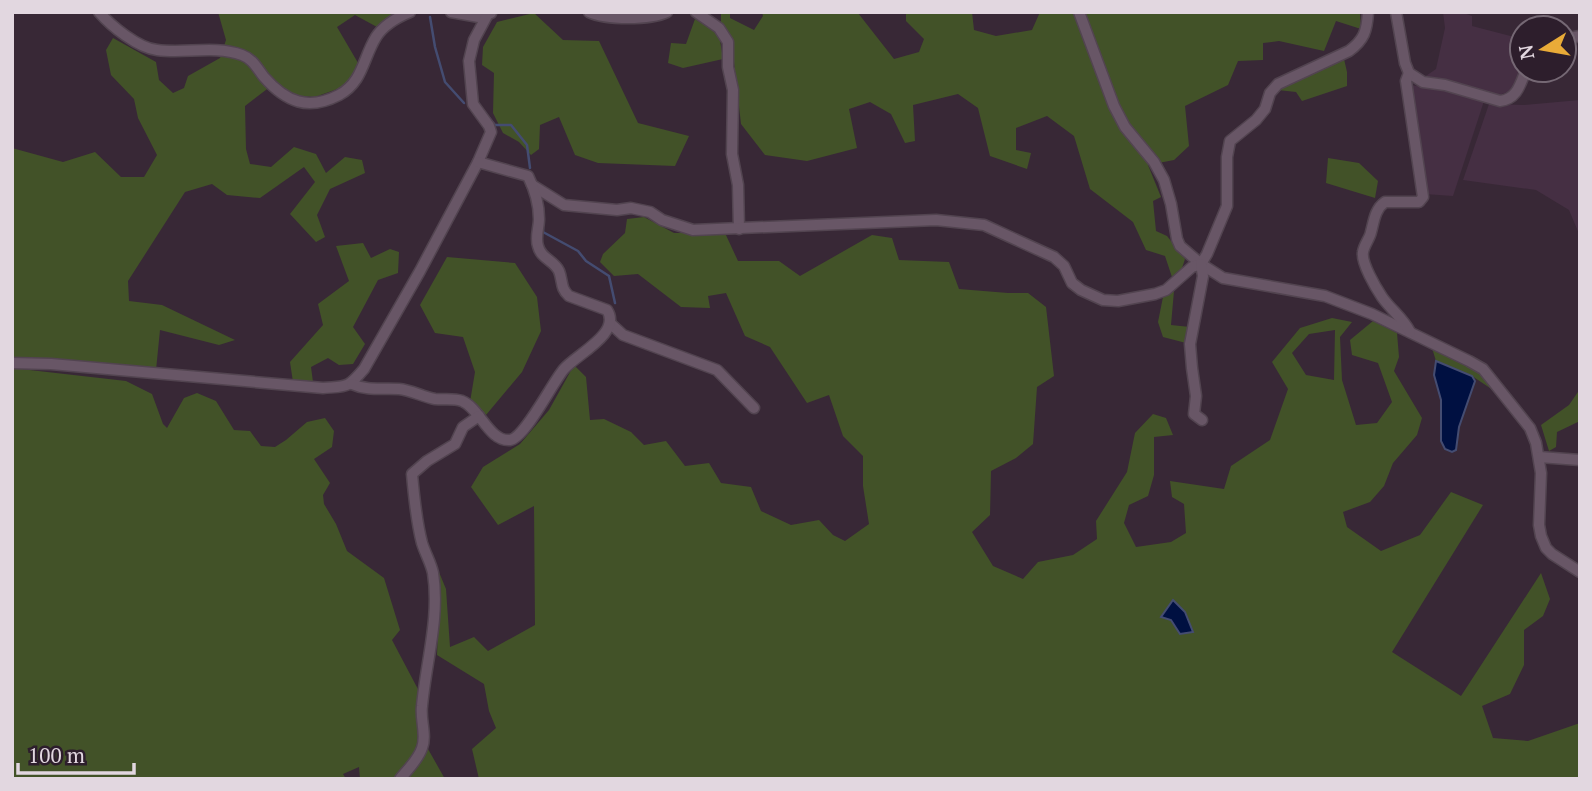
<svg xmlns="http://www.w3.org/2000/svg" width="1592" height="791" font-family="'PT Serif',serif">
<style>
.built{fill:#452f43}
.green{fill:#425228;fill-rule:evenodd}
.water{fill:#001041;stroke:#444c71;stroke-width:2}
.lines{fill:none;stroke-linecap:round;stroke-linejoin:round}
.stream{stroke:#444c71;stroke-width:2.5}
.minor-casing{stroke:#524450;stroke-width:13}
.minor{stroke:#685666;stroke-width:10}
</style>
<rect width="100%" height="100%" fill="#382836"/>
<g class="built">
<polygon points="1443,12 1461,12 1472,16 1472,26 1522,39 1522,66 1511,91 1499,95 1423,78 1436,69 1445,28"/>
<polygon points="1410,85 1444,89 1484,101 1453,196 1425,194"/>
<polygon points="1580,100 1580,236 1569,210 1536,190 1463,180 1489,104 1524,105"/>
</g>
<g class="green">
<polygon points="218,12 394,12 377,27 355,15 337,27 361,68 343,87 315,97 298,96 275,83 245,106 246,149 250,164 271,167 294,147 316,154 326,173 345,157 362,160 365,173 330,189 317,215 325,237 316,242 290,214 315,182 304,167 260,198 227,195 212,184 185,192 128,281 129,301 162,305 235,340 219,345 160,330 156,370 51,359 12,358 12,148 63,162 95,152 121,177 144,177 157,155 138,118 134,99 111,75 106,50 113,38 156,62 159,80 173,93 184,88 188,76 220,58 226,40"/>
<polygon points="721,12 730,12 730,18 754,30 763,16 762,12 858,13 894,59 919,52 924,39 906,21 906,12 939,12 940,14 972,12 974,30 996,36 1032,30 1040,12 1360,12 1361,29 1336,21 1324,51 1279,41 1263,43 1263,60 1238,61 1228,85 1185,106 1189,146 1174,160 1148,165 1161,197 1153,201 1156,231 1167,236 1185,259 1182,268 1172,277 1165,256 1146,250 1133,222 1090,189 1074,136 1047,116 1016,128 1016,150 1031,153 1027,169 990,156 978,108 958,94 913,105 915,141 905,143 891,114 870,102 849,109 857,148 807,161 765,155 741,124 731,36 721,23"/>
<polygon points="534,13 563,40 599,41 638,123 689,136 675,166 598,163 575,155 559,117 540,125 539,149 531,155 519,142 503,133 493,113 494,73 482,65 483,47 497,22"/>
<polygon points="695,19 719,34 723,59 683,68 668,63 671,43 686,44"/>
<polygon points="1344,59 1347,72 1347,86 1302,101 1296,92 1278,90"/>
<polygon points="1328,158 1359,163 1378,181 1375,198 1326,183"/>
<path d="M644,217L674,233H725L738,261H779L800,276L872,235L892,238L899,260L949,262L959,289L1008,293H1028L1046,307L1054,376L1037,387L1033,444L1016,458L991,471L990,515L972,532L993,566L1023,579L1038,562L1073,555L1097,539L1096,521L1127,472L1135,433L1153,414L1166,418L1173,435L1154,437V475L1148,496L1129,505L1124,523L1136,547L1171,542L1186,533L1184,504L1172,497L1170,481L1224,489L1231,466L1270,440L1288,389L1272,362L1300,328L1332,318L1352,322L1340,337L1342,380L1356,425L1377,423L1392,402L1378,363L1352,355L1350,340L1373,321L1397,333L1399,357L1394,371L1422,418L1417,435L1393,463L1384,486L1370,502L1343,512L1347,527L1381,551L1420,535L1451,492L1483,505L1392,652L1461,696L1541,573L1550,599L1543,616L1524,630V665L1510,694L1482,706L1493,738L1528,741L1580,723V779H479L472,749L496,728L489,711L484,684L437,655L439,604L436,565L446,589L450,647L474,637L488,651L535,625L534,506L498,525L471,487L483,467L520,444L549,410L574,365L586,377L590,420L604,419L631,432L644,445L666,441L685,466L709,463L721,483L751,487L761,511L791,525L819,520L833,535L845,541L869,524L863,486V456L843,436L829,395L807,403L770,347L745,336L726,293L708,296L710,308L681,307L638,274L614,276L600,262L603,254L625,233L627,219ZM1335,330L1334,380L1306,375L1292,353L1309,334Z"/>
<polygon points="363,243 371,258 390,249 399,252 398,273 378,280 353,327 365,344 353,364 339,365 328,358 311,367 313,382 293,382 290,362 323,325 318,304 349,281 336,246"/>
<polygon points="447,257 515,263 537,297 541,331 522,372 486,415 470,402 475,372 463,337 435,333 420,305"/>
<polygon points="1174,291 1171,325 1190,327 1186,343 1163,337 1158,322 1163,297"/>
<polygon points="1432,348 1476,369 1496,392 1472,376 1436,361"/>
<polygon points="12,368 126,381 152,394 163,424 167,428 184,398 197,393 216,401 234,430 250,431 261,446 275,447 286,440 307,422 325,418 334,431 332,447 314,459 330,483 323,495 324,504 336,524 347,551 384,578 400,630 392,640 420,693 420,741 428,749 445,779 360,779 359,767 343,774 346,779 12,779"/>
<polygon points="1580,389 1580,421 1557,432 1556,447 1549,451 1541,425 1569,405"/>
</g>
<g class="water">
<polygon points="1436,361 1472,376 1475,381 1459,427 1456,450 1452,452 1445,449 1441,441 1441,400 1434,375"/>
<polygon points="1173,600 1185,612 1193,632 1180,634 1171,620 1161,617"/>
</g>
<g class="lines">
<g class="stream">
<polyline points="430,17 435,47 445,82 464,103"/>
<polyline points="489,118 495,125 511,125 527,145 530,168"/>
<polyline points="543,228 543,232 578,251 586,261 609,276 615,303"/>
</g>
<g class="minor-casing">
<g id="minor">
<path d="M99,12C111,26 138,48 157,50C185,54 214,45 242,55C253,59 257,68 264,77C286,102 308,111 339,95C363,82 363,58 376,37C383,26 398,17 410,12"/>
<polyline points="451,12 479,17 491,13"/>
<path d="M589,12C606,20 650,20 667,12"/>
<polyline points="696,12 719,28 728,42 728,67 733,90 732,154 738,185 739,229"/>
<polyline points="1079,12 1114,106 1125,127 1154,162 1164,180 1171,204 1177,239 1180,246 1201,264 1223,278 1325,296 1372,314 1469,361 1483,369 1530,428 1536,443 1541,473 1539,525 1541,536 1546,548 1552,554 1580,572"/>
<path d="M1396,12L1405,63L1409,73L1423,82L1445,85L1500,101C1517,99 1520,85 1526,70"/>
<polyline points="1564,39 1580,36"/>
<path d="M1409,73L1406,81L1423,197L1419,202H1385C1375,209 1374,221 1371,232C1370,238 1364,245 1363,252C1361,263 1376,288 1382,297C1391,310 1403,318 1410,332"/>
<path d="M532,185L564,205L617,210L631,208L650,212L662,220L693,230L936,220L984,225L1054,257L1064,266L1072,283L1081,290L1103,300L1118,301L1155,294L1166,290L1192,267L1201,264L1207,254L1227,206V157L1230,141L1256,120L1265,109L1270,93L1278,84L1349,51C1364,40 1367,31 1368,12"/>
<polyline points="1201,264 1203,276 1190,344 1192,368 1196,396 1194,414 1202,420"/>
<polyline points="611,324 623,335 717,370 754,408"/>
<path d="M12,363L51,364L323,388C347,386 347,389 364,369L420,271L478,162L491,132L489,126L473,104L469,61L474,40L489,12"/>
<path d="M352,384C367,391 382,388 399,389C411,390 423,397 435,399C444,400 453,398 462,401C480,408 489,442 510,440C525,438 552,383 564,369C577,354 622,333 607,310L569,296C560,288 563,281 559,271C554,260 541,259 538,246C535,237 539,228 539,219C539,205 534,188 528,176L478,162"/>
<polyline points="1539,457 1580,460"/>
<path d="M400,779C408,769 418,760 422,748C427,735 420,720 422,706C426,662 440,617 433,573C431,563 425,553 422,543C416,520 414,497 412,474L427,461L455,444L463,427L479,416"/>
</g>
</g>
<use href="#minor" class="minor"/>
</g>
<rect width="1592" height="791" fill="none" stroke="#e2d7e0" stroke-width="28"/>
<g transform="translate(1543 49) rotate(259)"><circle r="33" fill="#2d1e2c" stroke="#756874" stroke-width="2"/>
<path d="M0-5L12 26L0 18L-12 26Z" fill="#e9ab38"/>
<text y="-10" font-size="19" font-weight="bold" text-anchor="middle" fill="#e2d7e0">N</text>
</g>
<path d="M18 763v10h116v-10" fill="none" stroke="#e2d7e0" stroke-width="3.5"/>
<text x="28" y="763" font-size="21" fill="#e2d7e0" stroke="#2d1e2c" stroke-width="5" paint-order="stroke">100 m</text>
</svg>
